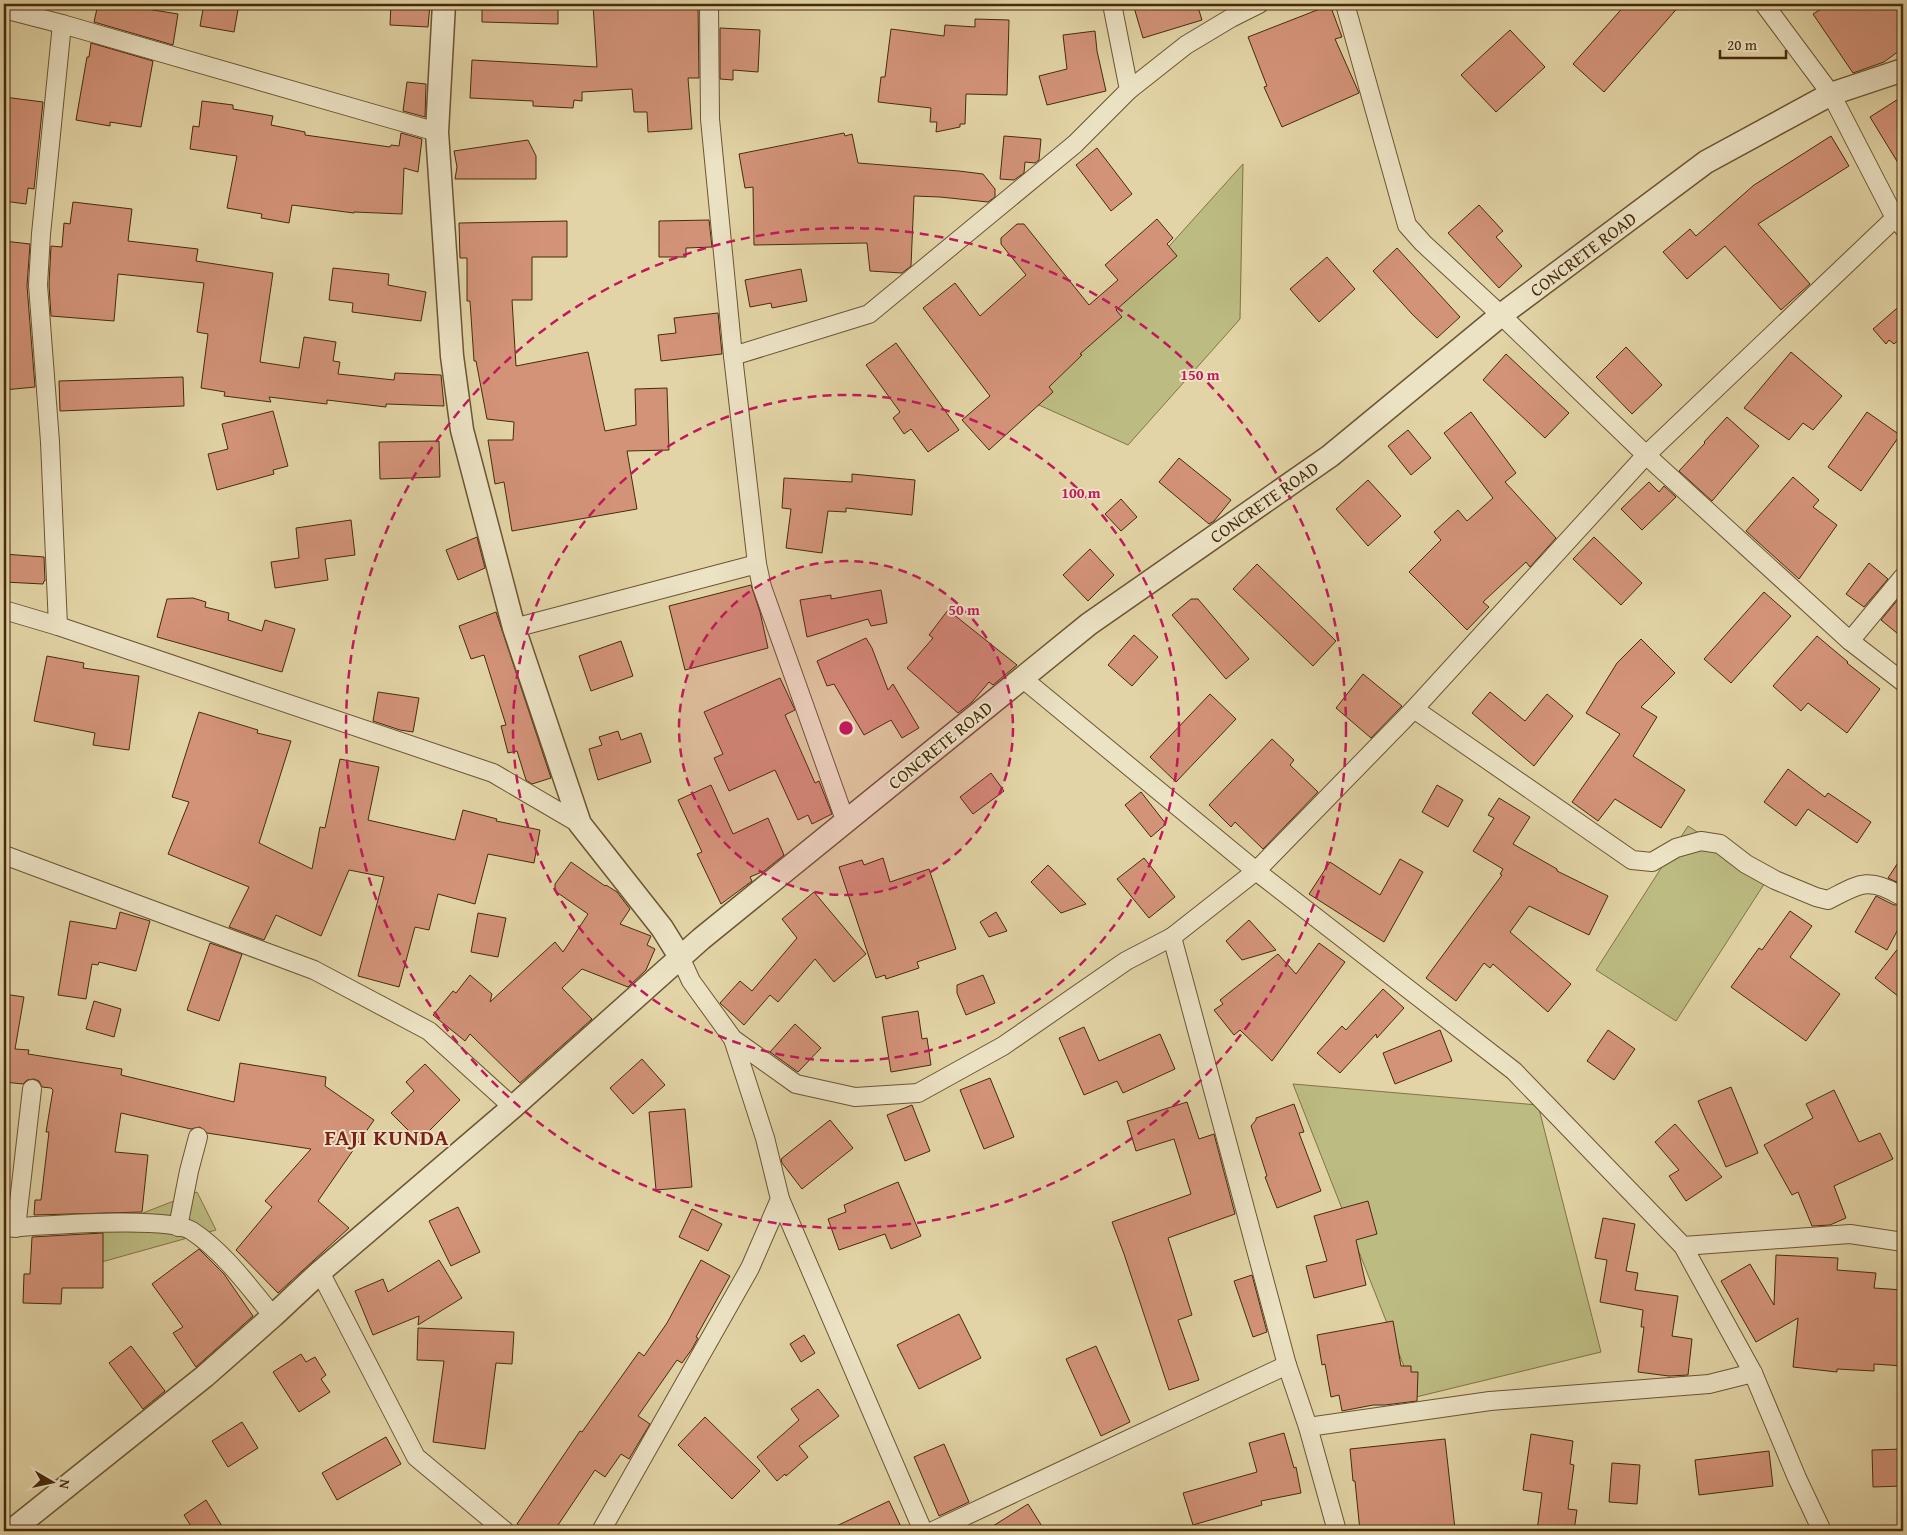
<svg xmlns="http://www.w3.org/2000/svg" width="1907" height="1535" font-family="'Gentium Book Plus',serif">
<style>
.green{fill:#bcbb81;stroke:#817346}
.building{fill:#d39379;stroke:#462b0c}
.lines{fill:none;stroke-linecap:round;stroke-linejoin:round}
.minor-casing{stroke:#6d5532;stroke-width:20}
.tertiary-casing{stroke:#6d5532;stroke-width:25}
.minor{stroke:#ece3c5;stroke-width:18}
.tertiary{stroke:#ece3c5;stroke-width:22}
.ring{fill:none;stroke:#c2185b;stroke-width:2.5;stroke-dasharray:9 6}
.labels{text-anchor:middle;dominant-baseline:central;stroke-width:4;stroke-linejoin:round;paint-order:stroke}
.street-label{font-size:18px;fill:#462b0c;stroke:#ece3c5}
.district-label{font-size:22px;font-weight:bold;letter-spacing:1px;fill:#7a1f14;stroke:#ece3c5}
.centre{fill:#c2185b;stroke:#ece3c5;stroke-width:2.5}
.ring-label{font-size:15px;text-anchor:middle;font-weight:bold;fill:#c2185b;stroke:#ece3c5;stroke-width:4;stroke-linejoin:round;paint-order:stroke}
</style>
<rect width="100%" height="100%" fill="#e2d4a6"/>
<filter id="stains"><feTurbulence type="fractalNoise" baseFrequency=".004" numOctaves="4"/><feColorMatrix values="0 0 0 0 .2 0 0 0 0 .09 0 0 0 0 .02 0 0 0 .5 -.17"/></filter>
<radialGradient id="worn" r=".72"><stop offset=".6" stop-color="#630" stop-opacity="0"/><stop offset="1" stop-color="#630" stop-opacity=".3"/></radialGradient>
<g class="green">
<polygon points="1243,164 1240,319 1128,445 1030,401"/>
<polygon points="1688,826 1768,878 1676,1021 1596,970"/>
<polygon points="1293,1084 1538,1105 1601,1352 1416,1397"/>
<polygon points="197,1192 216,1230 98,1263 89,1234"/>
</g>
<g class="building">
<polygon points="98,4 128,4 128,6 178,14 173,45 94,22"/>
<polygon points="204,4 239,4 234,32 200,26"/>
<polygon points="391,4 430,4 428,27 390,25"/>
<polygon points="482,4 558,4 558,24 482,22"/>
<polygon points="593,4 698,4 699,78 688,78 692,129 648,132 647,112 634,112 632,89 582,92 582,101 574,100 573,108 533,106 533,101 470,98 472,60 597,67"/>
<polygon points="1133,4 1197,4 1202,20 1143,38"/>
<polygon points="1626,4 1681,4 1604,92 1573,64"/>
<polygon points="1829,4 1903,4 1903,48 1884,62 1853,73 1813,14"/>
<polygon points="1330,5 1342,37 1335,39 1359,93 1282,127 1264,87 1267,86 1248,37"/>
<polygon points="975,19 1009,20 1007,95 966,94 965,124 960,124 960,127 936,132 937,122 930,122 931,108 878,102 881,77 885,77 891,29 944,36 945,25 975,27"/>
<polygon points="720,28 760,30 758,72 733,70 733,80 720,79"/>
<polygon points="1510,30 1545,67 1496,112 1461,75"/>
<polygon points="1095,31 1097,51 1106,91 1047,105 1039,76 1067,69 1063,35"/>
<polygon points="91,43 153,61 141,127 110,122 110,126 76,120 87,57 89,57"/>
<polygon points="407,82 426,84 425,117 403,111"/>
<polygon points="1903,96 1903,171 1870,117"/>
<polygon points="4,97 43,102 34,189 28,188 26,204 4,201"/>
<polygon points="202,101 233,105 233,109 273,116 271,125 305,132 305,135 390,147 391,145 399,146 401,133 422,139 418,172 404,168 402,214 354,212 354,213 292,205 289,223 261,218 262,214 227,208 237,156 190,149 193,126 199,127"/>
<polygon points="844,133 845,136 852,134 858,163 959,171 983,174 995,189 995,197 988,202 940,197 914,196 911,266 902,273 870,271 867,243 754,245 753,187 745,188 739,154"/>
<polygon points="1004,136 1041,139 1039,160 1035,163 1025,162 1024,173 1014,180 1000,179"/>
<polygon points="1831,136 1849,166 1758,224 1810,284 1781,310 1725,246 1687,279 1663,252 1690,229 1696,236 1754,185"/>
<polygon points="528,140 536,156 536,179 455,179 457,167 454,151"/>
<polygon points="1097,148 1132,194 1111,211 1076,165"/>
<polygon points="73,202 132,209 128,241 198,249 196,261 273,273 260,362 299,368 304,337 336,342 333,361 340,362 338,374 394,380 395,373 441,375 444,406 386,404 386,407 327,400 327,404 269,397 271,402 224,396 225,392 201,388 208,334 197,332 204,283 118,274 114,321 51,316 49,285 51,246 62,247 64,223 70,224"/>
<polygon points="1479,205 1503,231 1496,237 1522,266 1499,288 1448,233"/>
<polygon points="1157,219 1173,238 1167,244 1177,256 1116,310 1122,317 1080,354 1082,355 1049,387 1053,392 989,450 962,420 990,396 923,308 955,283 980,316 1026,275 1001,244 1001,238 1017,224 1024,224 1089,305 1118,280 1105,265"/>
<polygon points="709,220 712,247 686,248 686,257 659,257 659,221"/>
<polygon points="567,221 567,257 532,257 532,300 512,300 516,366 588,352 605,431 636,425 635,389 667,388 669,450 627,451 637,509 512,531 504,482 495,484 488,440 513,440 514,422 487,419 476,361 474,361 470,301 467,301 467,258 460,258 459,223"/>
<polygon points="4,241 30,244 27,286 35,387 4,390"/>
<polygon points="1397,248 1460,317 1437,338 1412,314 1373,271"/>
<polygon points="1327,257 1355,289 1319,322 1290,289"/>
<polygon points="333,268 389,274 388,285 426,292 421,321 352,312 353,303 329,300"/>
<polygon points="801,269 807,301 772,308 771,303 750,307 745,280"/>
<polygon points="1903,303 1903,336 1894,344 1889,340 1886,344 1873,329"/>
<polygon points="718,313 722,354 661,361 658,335 676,333 674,318"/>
<polygon points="896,343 959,430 928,452 911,429 904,434 893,418 900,412 866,365"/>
<polygon points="1626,347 1662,385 1632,414 1596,377"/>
<polygon points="1791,352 1842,396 1813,430 1803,423 1789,440 1744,408"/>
<polygon points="1506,354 1569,413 1545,438 1483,380"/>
<polygon points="183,377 184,406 60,411 59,381"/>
<polygon points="273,411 288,466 273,470 274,474 217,490 208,454 228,449 222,424"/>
<polygon points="1471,412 1516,473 1505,482 1556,538 1530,567 1526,562 1483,602 1489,607 1467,630 1409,572 1441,540 1434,532 1458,510 1467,521 1493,498 1444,433"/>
<polygon points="1867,412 1900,435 1861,491 1828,467"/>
<polygon points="1727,417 1759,446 1712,501 1679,471 1705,443 1704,442"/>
<polygon points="1408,430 1431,458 1411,475 1388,446"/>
<polygon points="439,441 440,477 380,479 379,442"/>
<polygon points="1179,458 1231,500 1214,521 1209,524 1159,482"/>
<polygon points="852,474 915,480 912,515 846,508 846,512 828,511 822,553 786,548 791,509 782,508 784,478 852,482"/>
<polygon points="1793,477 1819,500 1813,507 1837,525 1799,579 1746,531"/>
<polygon points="1368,480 1401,516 1368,546 1336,509"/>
<polygon points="1649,482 1659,492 1664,486 1676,497 1642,530 1621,509"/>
<polygon points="1121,499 1137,517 1121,531 1105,514"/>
<polygon points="351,520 355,555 325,559 328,580 275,588 271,562 299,558 296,528"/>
<polygon points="477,537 485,568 458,580 446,550"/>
<polygon points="1594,537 1642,583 1621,605 1573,559"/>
<polygon points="1090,549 1114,575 1088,601 1063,575"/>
<polygon points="4,554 44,557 45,581 44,581 43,584 4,582"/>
<polygon points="1869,563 1888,579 1864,607 1846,594"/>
<polygon points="1257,564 1336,641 1313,666 1233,589"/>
<polygon points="751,585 760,612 768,648 685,670 669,606"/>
<polygon points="881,590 887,623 871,626 868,619 807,637 800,600 831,595 831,599"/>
<polygon points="1764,592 1791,616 1731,683 1704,659"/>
<polygon points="1903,593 1903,638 1881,620"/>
<polygon points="193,598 206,602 205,607 229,613 228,620 262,631 265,620 295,629 282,672 157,637 167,599"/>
<polygon points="1191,599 1198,599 1249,659 1226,679 1172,615"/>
<polygon points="948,610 1017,665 993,685 989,682 972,702 958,713 907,668 933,638 929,635"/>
<polygon points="496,612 551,778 532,784 526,780 517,751 508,753 501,726 506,725 484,655 471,659 459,626"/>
<polygon points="1134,635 1158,657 1132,686 1108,665"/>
<polygon points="1817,636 1848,662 1847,663 1880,689 1847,733 1808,703 1801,711 1773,686"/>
<polygon points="866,638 872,648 888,690 893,684 919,728 902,738 891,720 864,735 834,684 827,686 817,661"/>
<polygon points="1641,639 1675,673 1641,707 1657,717 1633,756 1685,790 1661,828 1615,799 1598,821 1572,802 1620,734 1586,713 1617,663"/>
<polygon points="621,641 633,676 591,691 579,656"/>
<polygon points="47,656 84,663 83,668 139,676 129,750 93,745 95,733 34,721"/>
<polygon points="1363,674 1402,706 1371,738 1336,708"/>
<polygon points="780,678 795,710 785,715 815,783 819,781 832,814 812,824 808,815 798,820 775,770 729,791 714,758 723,754 704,712"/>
<polygon points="378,692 419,698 413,732 400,730 373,721"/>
<polygon points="1490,692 1525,721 1547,694 1573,716 1534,766 1472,713"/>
<polygon points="1210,694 1236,719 1176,782 1150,757"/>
<polygon points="199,712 258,730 257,733 291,741 259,843 312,869 320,827 325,828 340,759 379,767 368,820 455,840 463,810 497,819 496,821 540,830 534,863 488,854 475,904 438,894 429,930 415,927 399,987 358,976 384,877 349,870 321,936 276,915 264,940 229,927 249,887 168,854 189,802 172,797"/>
<polygon points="618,731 621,740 641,733 651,762 598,780 589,749 602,745 599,737"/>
<polygon points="1272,739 1294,760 1290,765 1318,792 1263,849 1235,822 1231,827 1209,805"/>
<polygon points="1788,769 1825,797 1828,793 1871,822 1857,843 1808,809 1796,826 1764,802"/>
<polygon points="991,773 1004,791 973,814 960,797"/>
<polygon points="711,785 733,834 768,818 784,855 764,871 750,877 752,881 721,904 697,854 702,852 678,800"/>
<polygon points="1437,785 1463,800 1448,827 1422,812"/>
<polygon points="1141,792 1166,824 1151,837 1125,805"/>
<polygon points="1499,798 1530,817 1513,844 1557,869 1557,871 1608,896 1589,935 1529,906 1510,932 1571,984 1548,1012 1493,964 1490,968 1484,963 1456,1001 1426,978 1502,875 1500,874 1503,869 1473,851 1494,818 1488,815"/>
<polygon points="1903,855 1903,885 1888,878"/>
<polygon points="883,858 890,882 929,869 956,949 917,962 919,968 886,979 885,975 876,978 839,867 862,860 864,865"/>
<polygon points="1144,858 1175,897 1149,918 1117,879"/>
<polygon points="1400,859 1423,872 1384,942 1309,894 1330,862 1380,895"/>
<polygon points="571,862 605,886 606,885 617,892 630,909 620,924 651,936 647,945 655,949 646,970 628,987 582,969 562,988 592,1019 520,1083 470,1034 465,1041 433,1015 453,991 456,993 470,975 492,994 490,1002 555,942 563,952 588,914 555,891 555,884"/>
<polygon points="1048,865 1086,904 1061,913 1031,882"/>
<polygon points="814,892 866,954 834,982 815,959 778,1002 770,995 744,1025 720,1003 740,981 752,991 797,938 782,919"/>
<polygon points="1876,896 1894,905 1903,904 1903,920 1887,950 1855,932"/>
<polygon points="1790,911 1812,926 1790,957 1840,994 1806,1041 1731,987 1759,948 1762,950"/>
<polygon points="120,912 150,921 136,971 99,962 98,965 92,964 86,999 58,995 70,921 116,929"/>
<polygon points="996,912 1007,931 989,937 980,922"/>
<polygon points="478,913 506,918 498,957 471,952"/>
<polygon points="1249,920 1276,950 1242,960 1226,941"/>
<polygon points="1903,942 1903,1000 1875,978"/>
<polygon points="210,943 242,954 219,1021 187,1010"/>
<polygon points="1319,943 1345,962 1272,1061 1240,1030 1234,1035 1214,1010 1223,1004 1220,1000 1278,954 1296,974"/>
<polygon points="983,975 995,1003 966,1015 957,993 957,985"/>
<polygon points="1383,989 1404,1008 1377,1038 1376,1034 1340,1073 1317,1053 1342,1026 1346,1030"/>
<polygon points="4,994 24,997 15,1049 29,1050 28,1054 122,1069 121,1075 234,1102 240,1063 326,1077 325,1086 374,1120 318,1201 349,1228 278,1293 236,1250 272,1207 265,1201 311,1149 207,1133 200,1127 191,1129 121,1113 115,1152 148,1155 142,1212 34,1215 35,1200 41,1200 49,1132 46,1132 53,1090 51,1088 42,1087 39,1081 34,1079 27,1080 23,1084 4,1082"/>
<polygon points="94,1001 121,1009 114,1037 86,1029"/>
<polygon points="918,1011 922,1039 927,1038 931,1065 891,1072 882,1017"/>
<polygon points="795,1024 821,1048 798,1072 770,1052"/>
<polygon points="1084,1027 1099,1061 1160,1034 1175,1069 1123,1093 1117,1081 1084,1095 1059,1038"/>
<polygon points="1440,1030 1452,1061 1395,1084 1383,1053"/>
<polygon points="1608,1030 1635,1049 1614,1080 1587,1061"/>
<polygon points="642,1059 665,1085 633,1114 610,1088"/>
<polygon points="425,1064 460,1100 419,1141 391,1113 414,1091 406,1082"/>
<polygon points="990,1078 1014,1137 984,1149 960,1090"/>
<polygon points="1731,1087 1758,1153 1726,1167 1698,1101"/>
<polygon points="1834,1090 1859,1142 1880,1133 1893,1159 1834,1186 1846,1218 1830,1225 1812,1226 1798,1192 1792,1195 1764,1145 1813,1118 1806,1104"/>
<polygon points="1187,1102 1199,1139 1214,1134 1235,1214 1168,1238 1192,1315 1178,1320 1199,1380 1169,1390 1124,1254 1112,1222 1191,1194 1174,1139 1136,1151 1127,1121"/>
<polygon points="1294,1104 1304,1132 1299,1133 1321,1191 1277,1208 1265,1177 1267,1176 1251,1126 1256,1120 1256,1118"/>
<polygon points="912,1105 930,1151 905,1161 887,1115"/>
<polygon points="685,1109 692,1187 656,1190 649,1112"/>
<polygon points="830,1120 853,1148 802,1189 782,1163 781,1159"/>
<polygon points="1675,1124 1722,1177 1686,1201 1669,1176 1679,1170 1655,1142"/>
<polygon points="898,1182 921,1236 891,1249 885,1234 839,1250 828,1219 846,1212 844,1205"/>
<polygon points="1368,1201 1377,1234 1356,1240 1366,1285 1314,1298 1306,1266 1327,1261 1314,1216"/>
<polygon points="458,1207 480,1252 451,1266 429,1221"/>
<polygon points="692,1209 722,1224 708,1251 679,1237"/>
<polygon points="1603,1218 1635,1224 1626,1271 1638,1273 1635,1290 1678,1296 1672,1336 1692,1339 1688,1375 1669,1376 1638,1372 1644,1327 1641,1327 1643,1310 1600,1302 1607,1260 1595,1258"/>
<polygon points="103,1233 103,1288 62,1288 61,1304 23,1303 24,1274 30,1274 32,1237"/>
<polygon points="199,1249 224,1274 253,1316 196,1367 173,1333 183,1327 152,1284"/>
<polygon points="1776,1255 1838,1258 1837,1270 1876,1273 1874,1288 1903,1290 1903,1366 1874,1364 1874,1371 1837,1369 1837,1372 1793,1367 1798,1318 1756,1342 1721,1281 1750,1264 1774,1305"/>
<polygon points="439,1260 462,1298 418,1325 419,1316 373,1335 355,1291 383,1279 388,1292"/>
<polygon points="701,1260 730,1276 696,1337 698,1338 692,1349 682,1363 677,1360 638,1416 650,1424 629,1459 621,1454 605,1477 595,1470 554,1531 528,1531 517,1524 580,1431 582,1432 639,1352 644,1356 667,1323"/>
<polygon points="1252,1275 1267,1332 1253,1337 1234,1281"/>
<polygon points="959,1314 981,1358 919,1389 897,1345"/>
<polygon points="1393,1321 1401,1366 1411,1366 1411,1372 1418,1372 1417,1401 1385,1405 1373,1405 1342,1411 1339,1395 1331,1397 1325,1364 1322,1365 1317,1335"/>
<polygon points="418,1328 514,1332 512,1364 496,1363 485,1449 433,1442 444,1361 417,1360"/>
<polygon points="804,1335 815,1353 801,1362 790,1344"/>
<polygon points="131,1346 165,1391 143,1409 109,1363"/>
<polygon points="1096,1346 1130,1422 1101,1436 1066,1359"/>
<polygon points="301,1354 306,1362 315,1357 326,1375 321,1379 330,1392 299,1412 273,1372"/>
<polygon points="818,1389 839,1416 799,1446 808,1457 786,1476 785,1474 777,1481 757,1457 799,1420 791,1409"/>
<polygon points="705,1417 760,1471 732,1499 678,1445"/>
<polygon points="242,1422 258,1448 228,1467 212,1441"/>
<polygon points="1284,1433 1294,1468 1296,1467 1301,1493 1261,1501 1262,1505 1193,1525 1183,1493 1257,1472 1249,1443"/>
<polygon points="1531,1434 1573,1441 1570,1464 1574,1465 1568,1509 1577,1510 1574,1531 1537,1531 1542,1493 1523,1490"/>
<polygon points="386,1437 401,1464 337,1500 322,1473"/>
<polygon points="1445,1439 1455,1529 1425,1531 1360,1531 1355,1481 1353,1481 1350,1449"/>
<polygon points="944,1444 969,1502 939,1516 914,1457"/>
<polygon points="1903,1449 1903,1486 1873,1487 1872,1450"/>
<polygon points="1769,1451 1773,1486 1699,1495 1695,1460"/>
<polygon points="1612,1463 1640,1465 1637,1504 1609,1502"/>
<polygon points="206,1500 225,1531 194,1531 184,1515"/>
<polygon points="889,1501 903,1531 826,1531"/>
<polygon points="1028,1504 1045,1531 985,1531"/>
</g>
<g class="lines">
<g class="minor-casing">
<g id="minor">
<polyline points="709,4 710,119 733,356 757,564 762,587 845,820"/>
<polyline points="1345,4 1407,225 1423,243 1501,315 1646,455 1850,641 1903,682"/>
<polyline points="1764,4 1831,94 1895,218 1903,227"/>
<polyline points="4,9 62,24 437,132"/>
<polyline points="1129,90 1186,45 1231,18 1259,4"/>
<polyline points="733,356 869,314 1075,144 1129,90 1112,4"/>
<polyline points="4,610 58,626 493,773 580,824"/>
<polyline points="58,626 50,442 38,285 41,234 62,24"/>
<polyline points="514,628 757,564"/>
<polyline points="1850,641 1903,577"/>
<polyline points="1022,678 1256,871 1514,1071 1683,1246 1850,1234 1903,1242"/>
<path d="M1414,709L1632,860L1652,862L1676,848L1701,841L1720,844L1746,864L1775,880L1816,897L1828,900C1858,885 1867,876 1899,895"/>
<polyline points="4,855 314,970 429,1031 513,1107"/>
<polyline points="1172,937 1287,1365 1308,1427 1337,1531"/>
<polyline points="733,1039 796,1084 855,1097 918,1093 1003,1046 1126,961 1172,937 1256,871 1414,709 1646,455 1895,218"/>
<polyline points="780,1199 923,1531"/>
<polyline points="178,1227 189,1171 198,1137"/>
<path d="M4,1228C39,1226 168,1215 192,1231C225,1253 248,1286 273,1316"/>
<polyline points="16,1228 32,1089"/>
<polyline points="1683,1246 1753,1373 1797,1478 1822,1531"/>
<polyline points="320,1272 416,1457 505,1531"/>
<polyline points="1308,1427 1490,1401 1709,1384 1753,1373"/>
<polyline points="601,1531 750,1268 780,1199 765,1138 733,1039 691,981 680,957"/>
<polyline points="933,1531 1287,1365"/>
</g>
</g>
<g class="tertiary-casing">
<g id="tertiary">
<polyline points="444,4 437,132 452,356 462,430 514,628 580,824 662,928 680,957"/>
<polyline points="11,1531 205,1376 273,1316 320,1272 513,1107 701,939 1089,624 1330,456 1501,315 1706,162 1831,94 1903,70"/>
</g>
</g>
<use href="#minor" class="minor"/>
<use href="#tertiary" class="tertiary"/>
</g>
<circle cx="846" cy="728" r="167" fill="#c2185b" fill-opacity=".12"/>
<g class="ring">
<circle cx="846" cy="728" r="167"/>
<circle cx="846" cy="728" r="333"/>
<circle cx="846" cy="728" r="500"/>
</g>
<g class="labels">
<g class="street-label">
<text transform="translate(1583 254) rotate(-37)">CONCRETE ROAD</text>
<text transform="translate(1264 502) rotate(-35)">CONCRETE ROAD</text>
<text transform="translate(940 745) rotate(-39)">CONCRETE ROAD</text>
</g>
<g class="district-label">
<text x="387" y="1137">FAJI KUNDA</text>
</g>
</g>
<circle cx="846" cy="728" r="8" class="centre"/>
<g class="ring-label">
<text x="1200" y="380">150 m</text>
<text x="1081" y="498">100 m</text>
<text x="964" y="615">50 m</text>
</g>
<rect width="1907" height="1535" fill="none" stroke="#e2d4a6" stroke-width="20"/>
<rect x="5" y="5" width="1897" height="1525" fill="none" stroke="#462b0c" stroke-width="2.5"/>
<rect x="10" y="10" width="1887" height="1515" fill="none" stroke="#462b0c"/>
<g transform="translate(52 1482) rotate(99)" stroke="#ece3c5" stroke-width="4" paint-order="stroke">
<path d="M0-4L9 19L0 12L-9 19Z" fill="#462b0c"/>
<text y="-8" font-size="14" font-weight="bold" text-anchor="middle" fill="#462b0c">N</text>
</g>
<path d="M1720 50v8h66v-8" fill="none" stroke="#462b0c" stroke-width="2.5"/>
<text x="1727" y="50" font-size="15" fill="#462b0c" stroke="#ece3c5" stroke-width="4" paint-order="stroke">20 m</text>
<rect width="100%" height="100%" filter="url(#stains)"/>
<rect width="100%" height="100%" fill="url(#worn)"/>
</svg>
